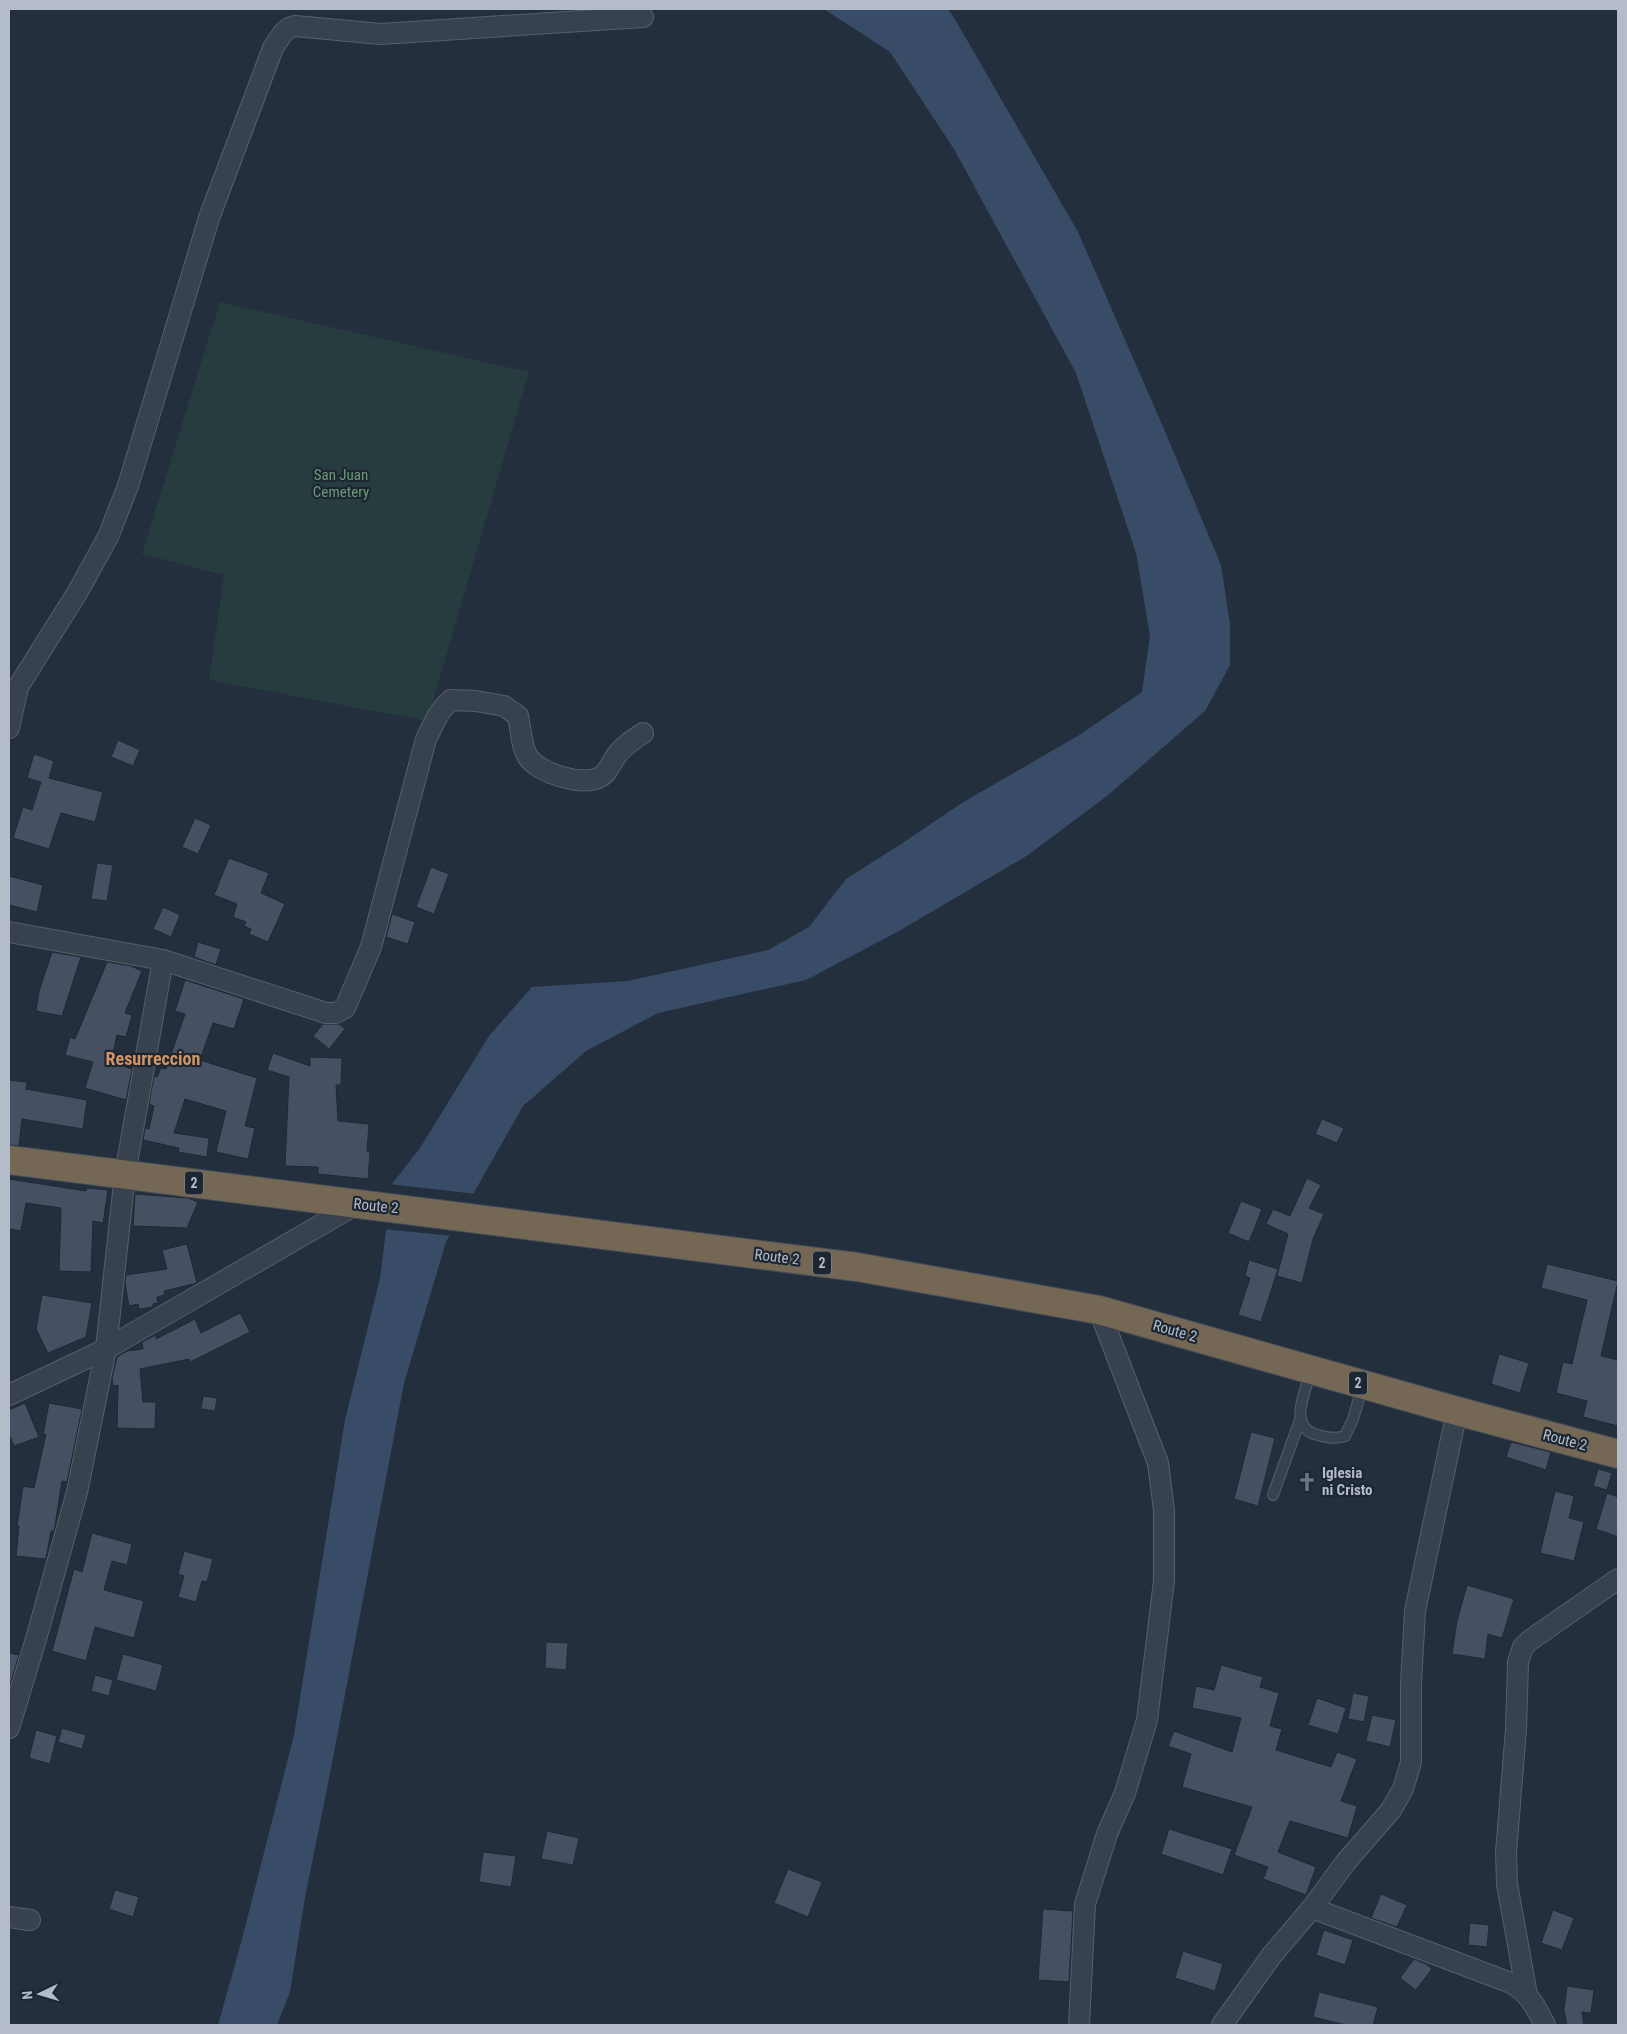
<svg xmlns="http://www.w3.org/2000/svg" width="1627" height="2034" font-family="'Roboto Condensed',sans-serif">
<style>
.green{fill:#263c3f}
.water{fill:#394c67}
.pier{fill:#242f3e}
.building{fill:#455162;stroke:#1f2835}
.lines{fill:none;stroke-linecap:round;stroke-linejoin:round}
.lane-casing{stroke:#565f6c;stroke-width:12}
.street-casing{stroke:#565f6c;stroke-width:22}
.highway-casing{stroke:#434c59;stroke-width:30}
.lane{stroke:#38414e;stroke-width:10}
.street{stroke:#38414e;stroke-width:20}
.highway{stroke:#746855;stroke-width:28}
.labels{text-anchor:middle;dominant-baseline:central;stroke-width:4.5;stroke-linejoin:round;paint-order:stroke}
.shield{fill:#1d2633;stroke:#878f9c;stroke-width:1}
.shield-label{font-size:14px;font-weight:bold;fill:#b4bcc9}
.park-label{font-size:15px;fill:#6b9a76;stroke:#1d2633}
.street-label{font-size:15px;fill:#b4bcc9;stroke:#1d2633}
.poi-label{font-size:15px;font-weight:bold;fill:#b4bcc9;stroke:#1d2633;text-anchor:start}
.quarter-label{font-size:18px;font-weight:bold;fill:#d59563;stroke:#1d2633}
</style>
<rect width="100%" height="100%" fill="#242f3e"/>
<polygon class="green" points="220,302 529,372 427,721 209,680 224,575 142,554"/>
<polygon class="water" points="824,9 948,9 953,16 1078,232 1164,429 1221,565 1230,625 1230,665 1205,711 1107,796 1028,855 899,931 806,980 658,1013 586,1051 523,1106 446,1242 404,1383 329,1779 305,1897 290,1992 277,2025 218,2025 241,1943 294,1735 345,1420 380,1278 392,1184 420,1148 489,1036 532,987 628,981 768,950 809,927 846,879 901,844 962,803 1081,734 1142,692 1150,636 1136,553 1076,373 954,149 890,52"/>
<polygon class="pier" points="389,1184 476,1194 452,1236 383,1229"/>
<g class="building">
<polygon points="118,740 140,750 133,766 111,757"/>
<polygon points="34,754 54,761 49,778 103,792 95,822 61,813 49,849 13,838 23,807 32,810 41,782 27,778"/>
<polygon points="195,818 211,825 198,854 182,847"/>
<polygon points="229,858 269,873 261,893 285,904 268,942 249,934 251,929 244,926 246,922 233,917 237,904 214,895"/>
<polygon points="97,863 113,865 107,901 91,899"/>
<polygon points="431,867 449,874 434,914 416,907"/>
<polygon points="9,876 43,885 37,912 9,905"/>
<polygon points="163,907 180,915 171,937 153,929"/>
<polygon points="392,914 415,922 408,944 386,937"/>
<polygon points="198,942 221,949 216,965 194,957"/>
<polygon points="52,952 81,957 62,1016 36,1011 39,991"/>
<polygon points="107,962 131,966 142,971 125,1013 132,1015 126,1037 117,1035 111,1062 132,1069 126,1100 85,1088 93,1062 65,1055 70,1037 75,1039"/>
<polygon points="185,980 244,999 234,1029 213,1023 200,1060 257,1078 245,1126 255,1128 248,1159 216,1152 226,1111 185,1099 174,1133 209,1138 207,1157 178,1152 179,1148 143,1140 145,1128 149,1129 154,1106 149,1104 154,1076 157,1077 161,1068 166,1069 185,1014 175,1011"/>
<polygon points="323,1024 339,1024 345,1029 329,1049 313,1036"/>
<polygon points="273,1053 310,1066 310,1057 342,1058 341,1085 336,1085 338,1121 369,1124 367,1151 370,1152 368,1179 318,1174 318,1167 285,1166 289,1077 267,1070"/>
<polygon points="9,1080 27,1082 26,1089 87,1100 83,1129 22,1119 19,1146 9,1145"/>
<polygon points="1322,1119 1344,1128 1337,1143 1315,1134"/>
<polygon points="1307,1178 1321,1185 1309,1208 1324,1214 1313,1239 1302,1283 1277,1276 1288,1234 1266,1224 1273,1209 1290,1216"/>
<polygon points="9,1179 86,1191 87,1188 108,1190 103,1223 93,1221 91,1272 59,1271 61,1208 26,1203 21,1231 9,1229"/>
<polygon points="135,1194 188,1198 198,1202 187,1228 133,1226"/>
<polygon points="1241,1201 1262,1209 1249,1242 1228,1233"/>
<polygon points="187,1244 197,1283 164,1291 165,1295 157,1297 158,1303 153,1304 153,1307 139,1309 138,1304 129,1306 125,1283 126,1275 167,1269 162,1250"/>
<polygon points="1249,1260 1278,1269 1261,1322 1238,1315 1250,1278 1245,1276"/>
<polygon points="1547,1264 1618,1281 1601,1356 1618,1360 1618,1426 1583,1417 1587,1401 1556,1393 1563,1362 1572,1364 1587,1300 1541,1288"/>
<polygon points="42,1295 92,1303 86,1337 48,1353 36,1329"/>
<polygon points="240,1313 250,1332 190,1362 189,1359 140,1369 143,1402 156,1402 155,1429 117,1428 118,1385 113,1386 112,1378 117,1357 127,1351 143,1349 142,1342 156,1335 156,1339 195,1319 201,1333"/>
<polygon points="1499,1354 1529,1363 1520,1393 1491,1384"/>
<polygon points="203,1396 217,1398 215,1411 201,1409"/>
<polygon points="25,1403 39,1437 14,1446 9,1434 9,1410"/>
<polygon points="49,1403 82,1409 67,1482 62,1481 55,1526 54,1531 51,1531 46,1559 16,1556 19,1526 17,1526 23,1486 34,1488 46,1434 43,1435"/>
<polygon points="1251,1432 1275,1438 1258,1506 1234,1499"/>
<polygon points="1511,1442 1551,1452 1546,1470 1506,1457"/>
<polygon points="1598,1469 1612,1473 1607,1490 1593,1486"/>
<polygon points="1555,1491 1574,1496 1569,1518 1584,1522 1574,1561 1540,1553"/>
<polygon points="1607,1493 1618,1497 1618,1537 1596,1529"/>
<polygon points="92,1533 132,1544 127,1565 112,1561 104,1590 144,1601 134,1638 95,1627 86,1661 52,1651 74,1569 82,1572"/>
<polygon points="184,1551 213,1559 207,1582 202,1581 196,1602 178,1597 184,1576 178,1574"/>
<polygon points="1467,1585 1514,1599 1502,1638 1488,1634 1485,1659 1452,1654 1457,1621"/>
<polygon points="546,1642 568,1643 566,1670 545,1668"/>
<polygon points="9,1653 19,1655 9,1688"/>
<polygon points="123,1654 163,1665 156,1691 116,1680"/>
<polygon points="1221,1665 1263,1677 1260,1687 1279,1693 1270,1726 1282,1729 1276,1750 1331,1767 1337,1752 1357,1759 1341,1801 1357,1806 1348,1838 1290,1821 1278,1852 1316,1867 1306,1895 1263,1879 1268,1867 1234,1855 1252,1807 1182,1787 1191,1754 1168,1746 1174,1731 1232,1752 1241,1718 1192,1708 1196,1686 1214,1690"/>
<polygon points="95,1675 113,1680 109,1696 91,1691"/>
<polygon points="1353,1693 1369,1696 1364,1722 1348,1719"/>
<polygon points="1317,1698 1346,1708 1338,1734 1308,1725"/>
<polygon points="1372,1715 1396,1720 1390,1747 1366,1741"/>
<polygon points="62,1728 86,1735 82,1749 58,1742"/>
<polygon points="36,1730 57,1736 50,1764 29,1758"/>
<polygon points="1169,1829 1232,1849 1223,1875 1161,1854"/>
<polygon points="547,1831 579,1838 573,1865 541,1859"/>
<polygon points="483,1852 516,1856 511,1887 479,1882"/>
<polygon points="788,1869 822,1882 808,1917 774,1903"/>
<polygon points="115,1890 139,1897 133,1917 109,1909"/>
<polygon points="1381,1894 1407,1905 1397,1927 1371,1918"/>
<polygon points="1043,1909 1073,1911 1069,1982 1038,1980"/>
<polygon points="1553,1910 1574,1918 1562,1950 1541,1943"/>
<polygon points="1470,1923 1489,1925 1487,1947 1468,1945"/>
<polygon points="1324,1930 1353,1940 1345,1965 1316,1955"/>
<polygon points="1183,1951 1223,1964 1215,1991 1175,1978"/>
<polygon points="1414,1959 1426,1964 1432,1969 1416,1990 1400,1978"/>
<polygon points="1567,1986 1594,1990 1591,2013 1582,2012 1584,2025 1567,2025 1564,2010"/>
<polygon points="1319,1992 1378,2007 1373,2025 1346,2025 1313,2017"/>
</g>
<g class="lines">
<g class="lane-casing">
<g id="lane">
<path d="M1311,1371C1305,1393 1287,1428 1318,1435C1329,1438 1335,1439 1345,1436L1353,1419L1363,1385"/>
<polyline points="1273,1495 1300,1420"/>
</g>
</g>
<g class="street-casing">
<g id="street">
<polyline points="9,728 18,687 77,593 108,537 128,486 209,218 273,48 283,33 289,28 295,26 381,34 643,17"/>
<polyline points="9,932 163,960 125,1174 106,1349 77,1492 36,1639 9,1728"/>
<path d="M163,960L326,1013H336L345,1008L371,947L426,739L437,717L443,708L451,700L476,701L504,706L518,716C521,729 521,746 528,757C538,773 583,787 600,777C608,773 611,763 616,756C623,746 633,740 643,733"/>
<polyline points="9,1395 106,1349 357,1204"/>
<path d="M1312,1908L1511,1983C1529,1993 1536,2007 1545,2025"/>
<polyline points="9,1917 30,1920"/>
<polyline points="1527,1995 1507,1884 1506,1853 1516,1729 1518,1662 1523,1647 1529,1641 1618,1579"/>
<polyline points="1079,2025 1085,1904 1107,1834 1125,1793 1147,1720 1164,1581 1164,1510 1158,1463 1099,1310"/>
<polyline points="1222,2025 1272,1955 1312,1908 1345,1863 1391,1810 1403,1789 1411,1762 1411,1684 1415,1611 1457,1411"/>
</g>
</g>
<g class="highway-casing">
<polyline id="highway" points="9,1160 857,1267 1099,1310 1457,1411 1618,1454"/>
</g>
<use href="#lane" class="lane"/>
<use href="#street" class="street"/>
<use href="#highway" class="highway"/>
</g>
<defs>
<g id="church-bare" transform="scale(1.5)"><path d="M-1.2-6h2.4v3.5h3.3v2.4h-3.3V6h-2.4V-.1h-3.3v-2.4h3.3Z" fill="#6b7280" stroke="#1d2633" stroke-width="2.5" paint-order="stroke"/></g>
</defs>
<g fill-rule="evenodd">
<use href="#church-bare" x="1307" y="1482"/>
</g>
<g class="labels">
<g class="shield">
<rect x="185" y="1171.5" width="18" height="23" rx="4"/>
<rect x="813" y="1251.5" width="18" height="23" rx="4"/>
<rect x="1349" y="1371.5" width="18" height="23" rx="4"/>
</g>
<g class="shield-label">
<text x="194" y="1183">2</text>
<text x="822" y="1263">2</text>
<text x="1358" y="1383">2</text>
</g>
<g class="park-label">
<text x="341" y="475">San Juan<tspan x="341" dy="17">Cemetery</tspan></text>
</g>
<g class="street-label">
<text transform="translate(376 1206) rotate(6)">Route 2</text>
<text transform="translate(777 1257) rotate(7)">Route 2</text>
<text transform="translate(1175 1331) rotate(16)">Route 2</text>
<text transform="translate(1565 1440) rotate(15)">Route 2</text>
</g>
<g class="poi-label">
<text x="1322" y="1473">Iglesia<tspan x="1322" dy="17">ni Cristo</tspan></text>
</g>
<g class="quarter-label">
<text x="153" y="1058">Resurreccion</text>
</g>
</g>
<rect width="1627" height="2034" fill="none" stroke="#b4bcc9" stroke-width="20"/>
<g transform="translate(40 1994) rotate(265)" stroke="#1d2633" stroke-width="4" paint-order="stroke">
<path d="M0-4L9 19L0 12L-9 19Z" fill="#b4bcc9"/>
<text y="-8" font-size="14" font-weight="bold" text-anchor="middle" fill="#b4bcc9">N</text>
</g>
</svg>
